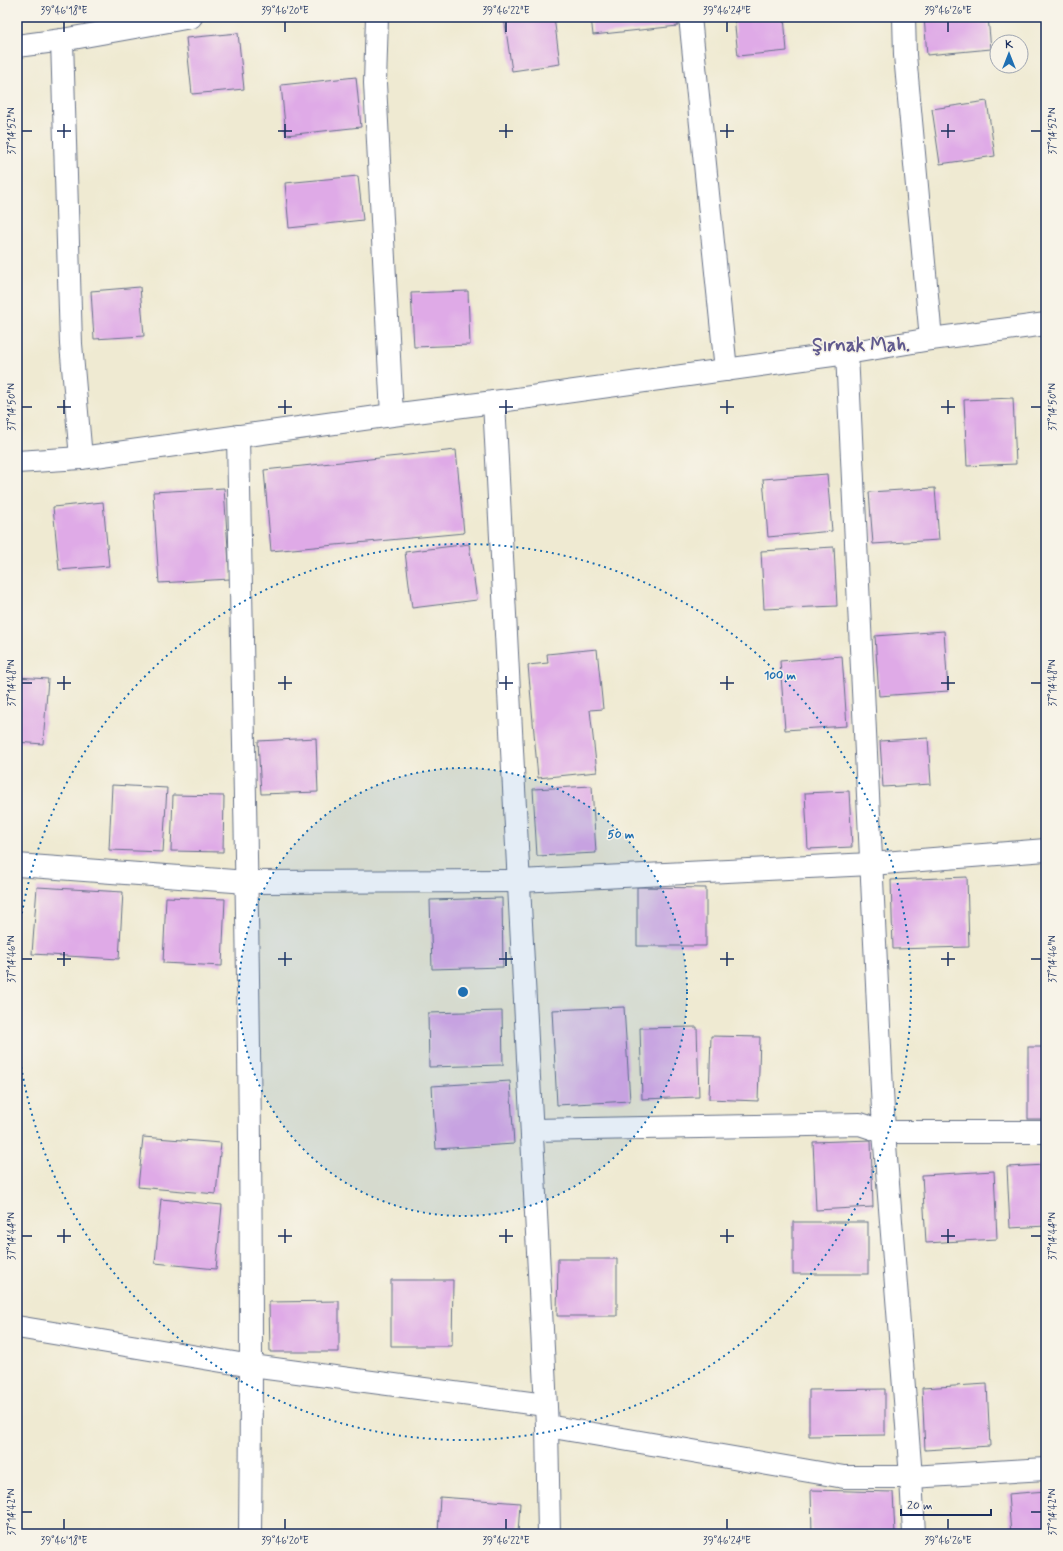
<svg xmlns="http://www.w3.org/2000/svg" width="1063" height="1551" font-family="Mynerve,sans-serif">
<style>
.building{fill:#dfaae7}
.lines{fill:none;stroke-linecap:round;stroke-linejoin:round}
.minor-casing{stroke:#657087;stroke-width:24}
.minor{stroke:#fff;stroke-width:22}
.ticks{fill:none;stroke:#1b2f5e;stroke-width:1.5}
.ring{fill:none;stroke:#1f6fb2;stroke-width:2;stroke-dasharray:2 4}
.labels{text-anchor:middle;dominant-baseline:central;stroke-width:3;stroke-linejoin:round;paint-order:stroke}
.district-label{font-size:19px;font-weight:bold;fill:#605a8e;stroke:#f7f3e8}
.centre{fill:#1f6fb2;stroke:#f7f3e8;stroke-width:2}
.ring-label{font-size:12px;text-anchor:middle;font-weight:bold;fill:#1f6fb2;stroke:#f7f3e8;stroke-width:3;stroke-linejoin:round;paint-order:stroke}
.neatline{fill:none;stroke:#1b2f5e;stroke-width:1.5}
.ticks-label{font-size:10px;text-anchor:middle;fill:#1b2f5e}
</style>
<rect width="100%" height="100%" fill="#f7f3e8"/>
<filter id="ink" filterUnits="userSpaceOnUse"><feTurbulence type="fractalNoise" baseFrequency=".025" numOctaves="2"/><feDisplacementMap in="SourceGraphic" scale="8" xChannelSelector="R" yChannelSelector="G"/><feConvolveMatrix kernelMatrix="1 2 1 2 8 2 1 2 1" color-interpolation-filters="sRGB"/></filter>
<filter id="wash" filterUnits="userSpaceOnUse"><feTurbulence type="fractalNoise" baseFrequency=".012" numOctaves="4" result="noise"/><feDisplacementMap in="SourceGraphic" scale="16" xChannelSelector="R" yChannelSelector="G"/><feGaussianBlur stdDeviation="0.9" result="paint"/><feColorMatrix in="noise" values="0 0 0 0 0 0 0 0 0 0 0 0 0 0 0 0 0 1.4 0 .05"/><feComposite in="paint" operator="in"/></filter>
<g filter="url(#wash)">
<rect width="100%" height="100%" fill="#efead2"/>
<g id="blocks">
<g class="building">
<polygon points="504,17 554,17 560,64 512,71"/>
<polygon points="591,17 677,17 678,26 593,35"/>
<polygon points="734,17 784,17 787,51 738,56"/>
<polygon points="924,17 988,17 991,49 927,55"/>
<polygon points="238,33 244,89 192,94 186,38"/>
<polygon points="356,77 361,127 286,135 281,85"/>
<polygon points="987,101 995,156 940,164 932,109"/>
<polygon points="358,176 363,220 289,228 285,183"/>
<polygon points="140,287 144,336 94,339 91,291"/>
<polygon points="468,291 470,345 414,347 411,293"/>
<polygon points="1013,398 1016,464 967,466 964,400"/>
<polygon points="456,450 464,533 271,551 264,470"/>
<polygon points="827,474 832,531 768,537 763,479"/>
<polygon points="224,488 230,579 159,583 153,492"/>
<polygon points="935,488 939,540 873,544 869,492"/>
<polygon points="103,502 109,566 59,570 53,507"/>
<polygon points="469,544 477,600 412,608 405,552"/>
<polygon points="834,547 837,606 764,609 761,551"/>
<polygon points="944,631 948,691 879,696 875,636"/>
<polygon points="597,649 603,709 590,710 597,772 538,778 528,665 548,663 547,654"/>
<polygon points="842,656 847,726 785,730 780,661"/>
<polygon points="17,677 48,679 43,744 17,742"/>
<polygon points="316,738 318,792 261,794 258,741"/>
<polygon points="928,738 931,784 883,787 880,741"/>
<polygon points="112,785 167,788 163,852 109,850"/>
<polygon points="592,786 596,853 537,856 533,789"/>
<polygon points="849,791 852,847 808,849 805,793"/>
<polygon points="173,795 224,796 223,852 171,851"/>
<polygon points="967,877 969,947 893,949 891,880"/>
<polygon points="37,887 123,892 119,959 32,954"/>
<polygon points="637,887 706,888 706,946 637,946"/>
<polygon points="166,897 225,899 222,966 163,963"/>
<polygon points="502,898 503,967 432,969 430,900"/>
<polygon points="624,1007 630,1101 557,1105 552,1010"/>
<polygon points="502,1011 503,1065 429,1067 428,1013"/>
<polygon points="697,1027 699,1097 642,1099 640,1028"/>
<polygon points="711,1036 760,1037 758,1101 709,1099"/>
<rect x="1028" y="1047" width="18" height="72"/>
<polygon points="510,1081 514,1144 436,1149 432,1086"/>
<polygon points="143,1137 221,1143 216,1194 138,1187"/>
<polygon points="871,1140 873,1207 816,1210 813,1142"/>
<polygon points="1046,1165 1046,1226 1010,1228 1007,1167"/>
<polygon points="994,1171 997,1239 926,1243 922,1175"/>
<polygon points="161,1199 222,1205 216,1269 155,1263"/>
<rect x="793" y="1222" width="75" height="52"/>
<polygon points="558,1259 617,1259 617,1316 557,1316"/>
<polygon points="391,1280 453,1280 452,1346 391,1346"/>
<polygon points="339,1301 339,1352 270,1352 269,1302"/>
<polygon points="987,1384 990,1446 925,1450 922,1388"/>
<polygon points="885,1389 885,1435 809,1436 809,1390"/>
<polygon points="811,1490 893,1492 895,1534 812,1534"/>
<polygon points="1046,1491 1046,1534 1011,1534 1008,1494"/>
<polygon points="440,1497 520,1503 518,1534 438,1534"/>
</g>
</g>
</g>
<g filter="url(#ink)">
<use href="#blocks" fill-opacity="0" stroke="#657087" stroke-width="1"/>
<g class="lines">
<g class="minor-casing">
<g id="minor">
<polyline points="377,17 375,83 392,415"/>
<polyline points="690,17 726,370"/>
<polyline points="904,17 905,55 931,339"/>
<polyline points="62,40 71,344 81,458"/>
<polyline points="17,46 62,40 191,17"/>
<polyline points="847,353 884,1132 911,1477 914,1534"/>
<polyline points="494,402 547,1426 549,1534"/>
<path d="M238,436C245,802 254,1168 250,1534"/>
<polyline points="17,462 81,458 392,415 494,402 847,353 931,339 1046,324"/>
<polyline points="17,865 247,882 519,881 871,864 1046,850"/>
<polyline points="532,1130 860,1124 884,1132 1046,1132"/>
<polyline points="17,1327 252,1366 545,1405"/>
<polyline points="547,1426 844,1477 911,1477 1046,1469"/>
</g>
</g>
<use href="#minor" class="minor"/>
</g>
</g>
<path class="ticks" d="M64,22V32M285,22V32M506,22V32M727,22V32M948,22V32M64,124V138M285,124V138M506,124V138M727,124V138M948,124V138M22,131H32M57,131H71M278,131H292M499,131H513M720,131H734M941,131H955M1031,131H1041M64,400V414M285,400V414M506,400V414M727,400V414M948,400V414M22,407H32M57,407H71M278,407H292M499,407H513M720,407H734M941,407H955M1031,407H1041M64,676V690M285,676V690M506,676V690M727,676V690M948,676V690M22,683H32M57,683H71M278,683H292M499,683H513M720,683H734M941,683H955M1031,683H1041M64,952V966M285,952V966M506,952V966M727,952V966M948,952V966M22,959H32M57,959H71M278,959H292M499,959H513M720,959H734M941,959H955M1031,959H1041M64,1229V1243M285,1229V1243M506,1229V1243M727,1229V1243M948,1229V1243M22,1236H32M57,1236H71M278,1236H292M499,1236H513M720,1236H734M941,1236H955M1031,1236H1041M22,1512H32M1031,1512H1041M64,1519V1529M285,1519V1529M506,1519V1529M727,1519V1529M948,1519V1529"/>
<circle cx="463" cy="992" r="224" fill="#1f6fb2" fill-opacity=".12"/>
<g class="ring">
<circle cx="463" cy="992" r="224"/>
<path d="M17 949A448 448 0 1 1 17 1035"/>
</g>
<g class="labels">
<g class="district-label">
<text x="861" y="345">Şırnak Mah.</text>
</g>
</g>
<circle cx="463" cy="992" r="6" class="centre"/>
<g class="ring-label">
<text x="780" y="679">100 m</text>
<text x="621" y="838">50 m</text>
</g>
<rect width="1063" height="1551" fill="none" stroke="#f7f3e8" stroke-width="44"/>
<g transform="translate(1009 54)"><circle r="19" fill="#f7f3e8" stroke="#9fa5b1"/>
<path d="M0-3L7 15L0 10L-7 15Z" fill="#1f6fb2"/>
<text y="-6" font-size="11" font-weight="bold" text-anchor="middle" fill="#1b2f5e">K</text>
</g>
<path d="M901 1509v6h90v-6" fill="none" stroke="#1b2f5e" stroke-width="2"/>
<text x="907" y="1509" font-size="12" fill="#1b2f5e" stroke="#f7f3e8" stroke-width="3" paint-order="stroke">20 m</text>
<rect x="22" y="22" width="1019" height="1507" class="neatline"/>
<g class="ticks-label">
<text x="64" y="14">39°46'18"E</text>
<text x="285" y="14">39°46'20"E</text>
<text x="506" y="14">39°46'22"E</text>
<text x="727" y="14">39°46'24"E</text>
<text x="948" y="14">39°46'26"E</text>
<text transform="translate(11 131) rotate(-90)" y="4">37°14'52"N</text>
<text transform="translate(1052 131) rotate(-90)" y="4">37°14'52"N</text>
<text transform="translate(11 407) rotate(-90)" y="4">37°14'50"N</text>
<text transform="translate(1052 407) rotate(-90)" y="4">37°14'50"N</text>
<text transform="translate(11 683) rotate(-90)" y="4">37°14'48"N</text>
<text transform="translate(1052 683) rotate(-90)" y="4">37°14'48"N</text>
<text transform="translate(11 959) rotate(-90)" y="4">37°14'46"N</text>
<text transform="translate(1052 959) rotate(-90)" y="4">37°14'46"N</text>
<text transform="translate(11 1236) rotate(-90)" y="4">37°14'44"N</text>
<text transform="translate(1052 1236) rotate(-90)" y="4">37°14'44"N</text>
<text transform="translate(11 1512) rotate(-90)" y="4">37°14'42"N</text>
<text transform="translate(1052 1512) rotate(-90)" y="4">37°14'42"N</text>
<text x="64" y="1544">39°46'18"E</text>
<text x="285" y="1544">39°46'20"E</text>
<text x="506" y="1544">39°46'22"E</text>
<text x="727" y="1544">39°46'24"E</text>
<text x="948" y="1544">39°46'26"E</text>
</g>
</svg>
